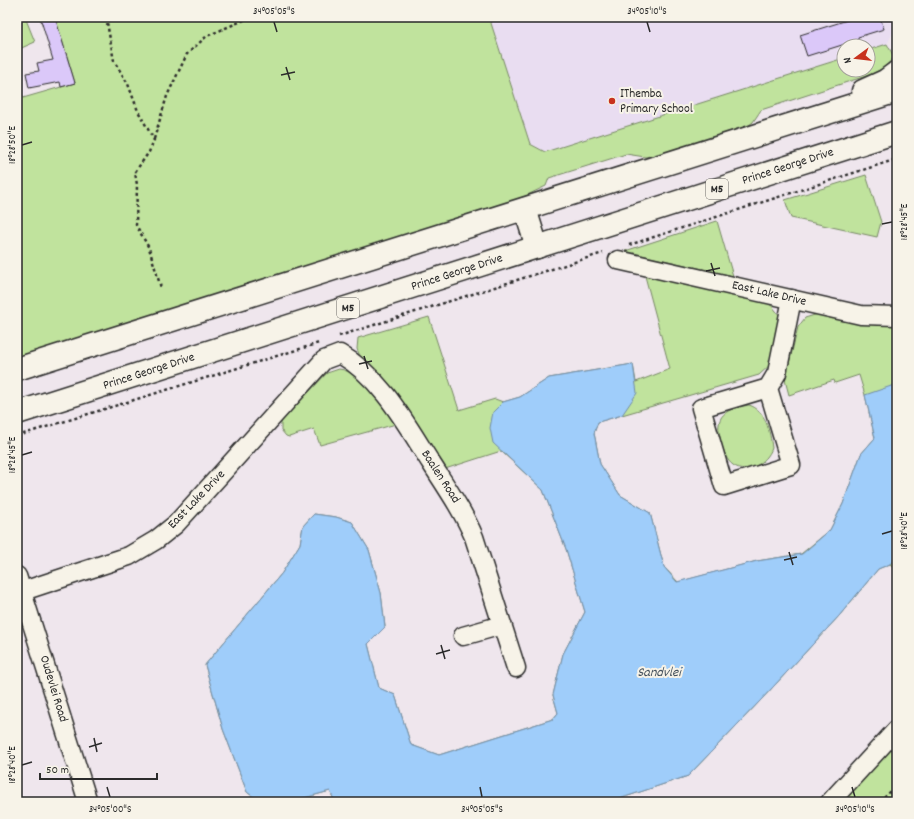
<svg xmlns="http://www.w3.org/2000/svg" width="914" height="819" font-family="Dekko,sans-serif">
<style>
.built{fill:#e9ddf1}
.green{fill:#c0e39d;stroke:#768764}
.water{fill:#9fcdfa;stroke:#718ca7}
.building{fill:#dbc8f9;stroke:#2b2b2b}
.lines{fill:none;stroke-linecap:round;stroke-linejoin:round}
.minor-casing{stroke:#2b2b2b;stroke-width:21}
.primary-casing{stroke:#2b2b2b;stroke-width:25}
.path{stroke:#2b2b2b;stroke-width:2.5;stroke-dasharray:3 3;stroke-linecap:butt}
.minor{stroke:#f7f3e8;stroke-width:18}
.primary{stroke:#f7f3e8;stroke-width:22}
.ticks{fill:none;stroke:#2b2b2b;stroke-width:1.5}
.poi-dot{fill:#c8321e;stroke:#f7f3e8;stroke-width:1.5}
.labels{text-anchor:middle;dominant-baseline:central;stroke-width:4;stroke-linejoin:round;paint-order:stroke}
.shield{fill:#f7f3e8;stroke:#686764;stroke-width:1}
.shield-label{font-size:12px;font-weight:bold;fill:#2b2b2b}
.poi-label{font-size:13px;fill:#2b2b2b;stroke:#f7f3e8;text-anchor:start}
.street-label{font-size:13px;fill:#2b2b2b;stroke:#f7f3e8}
.water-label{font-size:14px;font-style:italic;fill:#48545f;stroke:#f7f3e8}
.neatline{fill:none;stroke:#2b2b2b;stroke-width:1.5}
.ticks-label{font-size:10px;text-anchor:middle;fill:#2b2b2b}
</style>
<rect width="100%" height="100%" fill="#efe6ed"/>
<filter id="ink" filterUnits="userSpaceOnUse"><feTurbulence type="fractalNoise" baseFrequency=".025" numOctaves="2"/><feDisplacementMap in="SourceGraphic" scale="8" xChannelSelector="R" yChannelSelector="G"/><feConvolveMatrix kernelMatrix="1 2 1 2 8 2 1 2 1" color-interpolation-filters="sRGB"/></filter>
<g filter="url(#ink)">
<polygon class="built" points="489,17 891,17 895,29 887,44 868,50 868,46 844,46 844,58 545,152 530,144"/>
<g class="green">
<polygon points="17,17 25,17 35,42 17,50"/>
<polygon points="55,17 489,17 530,144 545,152 844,58 844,70 868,70 868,50 887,44 894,57 885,67 872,74 761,110 753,122 741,131 687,149 645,157 626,154 549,178 546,186 494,211 17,360 17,83 23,98 75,83"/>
<polygon points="866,175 881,222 877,237 791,218 785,200"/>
<polygon points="717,221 733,276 625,251"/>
<polygon points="645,276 763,301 772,306 780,316 770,365 759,375 598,422 594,433 600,464 620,495 650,513 664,567 678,582 757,561 801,554 830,530 843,504 861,454 875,438 865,395 859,375 835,383 834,380 789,395 785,380 798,327 805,318 818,314 863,323 897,324 897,570 890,564 878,569 839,616 760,701 688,776 610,802 335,802 330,791 289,802 260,802 247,792 223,729 205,665 282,573 300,544 303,526 314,514 336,517 352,522 369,550 381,593 385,627 368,644 379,688 395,695 411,745 439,755 553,719 558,713 553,695 563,654 585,612 566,549 543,490 501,451 445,469 361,359 357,349 358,338 429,317 459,410 495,399 503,402 520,397 549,378 633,364 636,382 670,369"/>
<path d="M339,369C361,371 384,407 396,424L320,445L314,429L289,437L286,436L281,430V421L327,373Z"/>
<path d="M749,405C766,410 770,432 772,448C767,463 747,475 733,465C726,460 725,453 722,446C714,418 720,410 749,405Z"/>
<polygon points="897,729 897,802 830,802"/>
</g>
<polygon class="water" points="633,364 637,393 622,415 598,422 594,433 600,464 620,495 650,513 664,567 677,582 757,561 802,554 830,530 843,504 861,454 875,438 865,395 897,384 897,556 890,564 878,569 839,616 760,701 688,776 610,802 335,802 330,791 289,802 260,802 247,792 223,729 205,665 282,573 300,544 303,526 314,514 336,517 352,522 369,550 381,593 385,627 368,644 379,688 395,695 411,745 439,755 553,719 558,713 553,695 563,654 585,612 566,549 543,490 493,443 490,428 493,412 503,402 520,397 549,378"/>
<g class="building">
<polygon points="40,17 55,17 75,83 61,87 60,82 29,88 26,73 39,71 37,63 53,60"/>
<polygon points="857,17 880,17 884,29 858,37 858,40 807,56 800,35"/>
</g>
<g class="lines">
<g class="minor-casing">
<g id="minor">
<polyline points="618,260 861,315 897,316"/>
<polyline points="768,388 791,465 724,486 701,408 768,388 777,373 792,299"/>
<polyline points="17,576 88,802"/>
<path d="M17,593L129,556L156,540L176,524L324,360L340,354C382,378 406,424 431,463C447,488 463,511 474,537L516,668"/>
<polyline points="463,636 502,625"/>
<polyline points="830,802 897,729"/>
</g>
</g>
<g class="primary-casing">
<g id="primary">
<polyline points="863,91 885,81 897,72"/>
<polyline points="525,209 537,247"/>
<polyline points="17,369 897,91"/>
<polyline points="17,413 897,132"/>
</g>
</g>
<g class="path">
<polyline points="106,17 114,61 128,84 138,111 154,140 149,152 135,172 137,185 136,225 149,248 161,288"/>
<polyline points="154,139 167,96 187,54 207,36 251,17"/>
<polyline points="629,245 897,159"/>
<polyline points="339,336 603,253"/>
<polyline points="17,436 319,343"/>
<polyline points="880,802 897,785"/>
</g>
<use href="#minor" class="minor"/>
<use href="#primary" class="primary"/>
</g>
</g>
<path class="ticks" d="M274,22L277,32M647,22L650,32M286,67L290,80M281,75L295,72M22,145L32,142M882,224L892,222M711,263L715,276M706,271L720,268M364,356L368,369M359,364L372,361M22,455L32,452M882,534L892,531M789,552L793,565M784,560L797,557M441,645L445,659M436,654L450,650M94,738L97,752M89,747L102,743M22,765L32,762M107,787L110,797M480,787L482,797M852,787L855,797"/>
<circle class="poi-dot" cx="612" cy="101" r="4"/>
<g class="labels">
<g class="shield">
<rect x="706" y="179" width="22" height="20" rx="3"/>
<rect x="337" y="298" width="22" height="20" rx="3"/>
</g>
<g class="shield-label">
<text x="717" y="189">M5</text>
<text x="348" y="308">M5</text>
</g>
<g class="poi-label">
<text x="620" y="94">IThemba<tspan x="620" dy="15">Primary School</tspan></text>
</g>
<g class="street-label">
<text transform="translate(788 167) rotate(-18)">Prince George Drive</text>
<text transform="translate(457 273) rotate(-18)">Prince George Drive</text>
<text transform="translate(769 294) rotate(13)">East Lake Drive</text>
<text transform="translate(149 372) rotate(-18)">Prince George Drive</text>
<text transform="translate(440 477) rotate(57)">Baalen Road</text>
<text transform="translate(197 500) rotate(-46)">East Lake Drive</text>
<text transform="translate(53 689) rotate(73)">Oudevlei Road</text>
</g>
<g class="water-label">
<text x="659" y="673">Sandvlei</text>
</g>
</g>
<rect width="914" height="819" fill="none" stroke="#f7f3e8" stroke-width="44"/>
<g transform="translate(856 58) rotate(255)"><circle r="19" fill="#f7f3e8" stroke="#a5a39c"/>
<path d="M0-3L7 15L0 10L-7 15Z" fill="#c8321e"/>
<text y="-6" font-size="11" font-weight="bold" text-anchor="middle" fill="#2b2b2b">N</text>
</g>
<path d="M40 773v6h117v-6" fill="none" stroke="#2b2b2b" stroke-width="2"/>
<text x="46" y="773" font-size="12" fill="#2b2b2b" stroke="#f7f3e8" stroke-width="3" paint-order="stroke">50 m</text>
<rect x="22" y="22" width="870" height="775" class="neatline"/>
<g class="ticks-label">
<text x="274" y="14">34°05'05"S</text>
<text x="647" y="14">34°05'10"S</text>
<text transform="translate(11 145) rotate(-90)" y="4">18°28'50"E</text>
<text transform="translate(903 222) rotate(-90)" y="4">18°28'45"E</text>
<text transform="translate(11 455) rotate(-90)" y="4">18°28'45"E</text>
<text transform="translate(903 531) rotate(-90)" y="4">18°28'40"E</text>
<text transform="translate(11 765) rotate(-90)" y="4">18°28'40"E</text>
<text x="110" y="812">34°05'00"S</text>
<text x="482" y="812">34°05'05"S</text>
<text x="855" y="812">34°05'10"S</text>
</g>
</svg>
